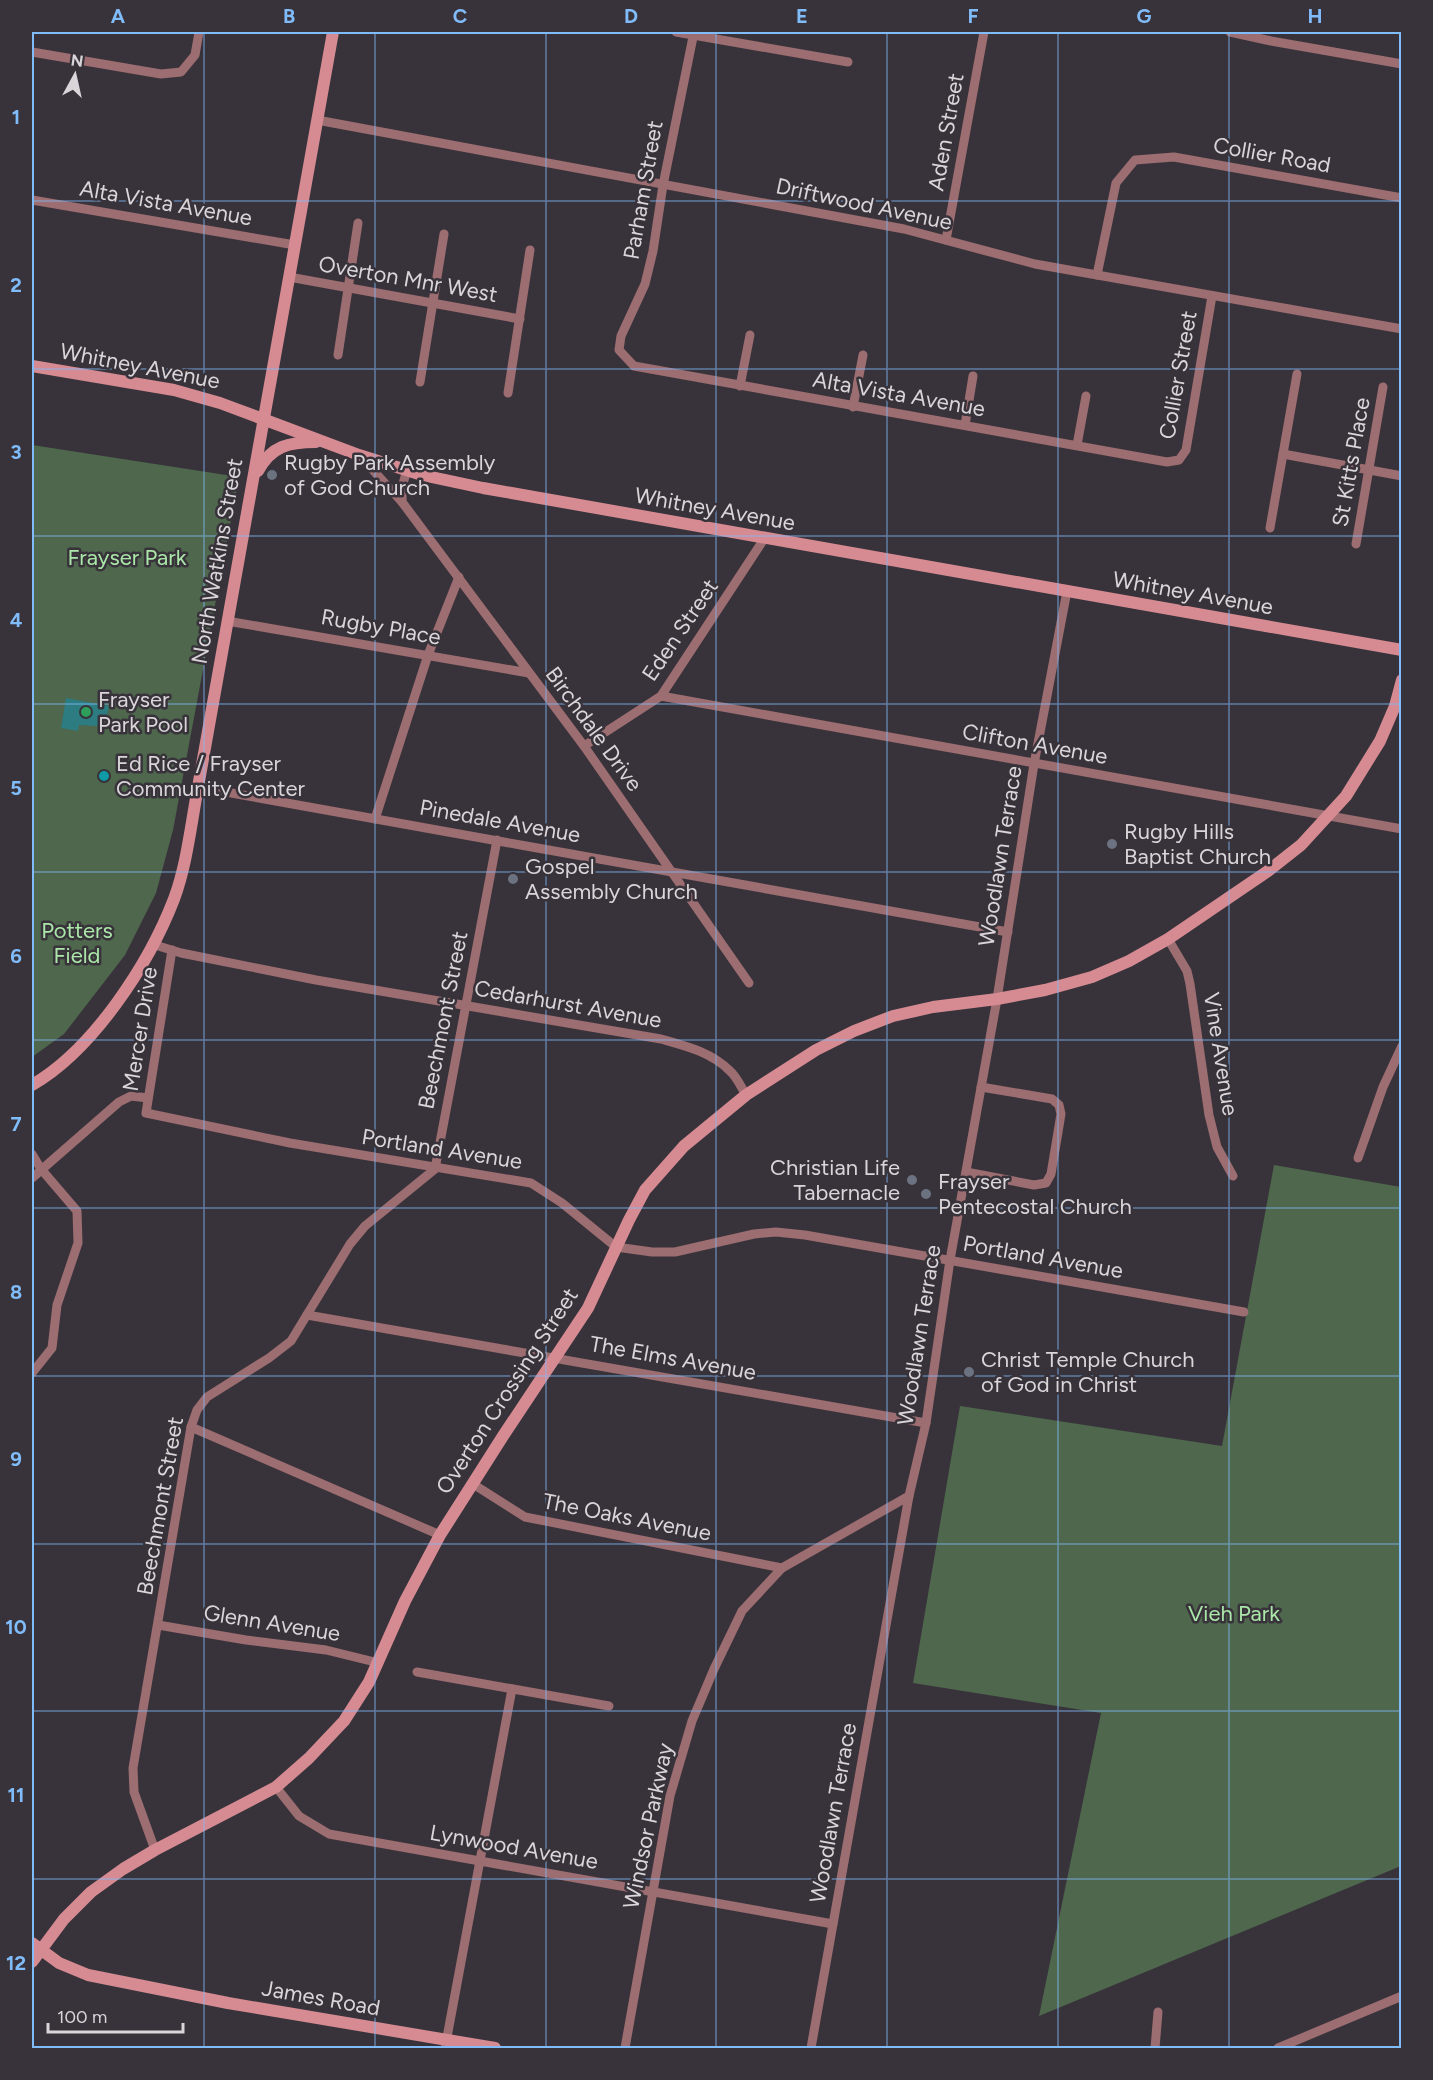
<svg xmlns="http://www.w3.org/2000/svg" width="1433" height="2080" font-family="Figtree,sans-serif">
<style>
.green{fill:#4e674d}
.water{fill:#2d7c82}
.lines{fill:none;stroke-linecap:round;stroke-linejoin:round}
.minor{stroke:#9c6d71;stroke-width:9}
.secondary{stroke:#d68b93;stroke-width:12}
.grid{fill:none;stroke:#81bcfa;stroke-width:1.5;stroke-opacity:0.55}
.worship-dot{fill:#6b7280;stroke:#38333a;stroke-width:2}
.leisure-dot{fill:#2e9e5b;stroke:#38333a;stroke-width:2}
.culture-dot{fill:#0f9aa8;stroke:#38333a;stroke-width:2}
.labels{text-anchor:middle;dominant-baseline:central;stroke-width:5;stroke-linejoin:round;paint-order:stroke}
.street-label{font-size:22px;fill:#d9d5d9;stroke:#38333a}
.poi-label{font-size:22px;fill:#d9d5d9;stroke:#38333a;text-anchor:start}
.park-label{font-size:22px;fill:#aae7a8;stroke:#38333a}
.neatline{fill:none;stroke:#81bcfa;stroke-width:2}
.grid-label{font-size:20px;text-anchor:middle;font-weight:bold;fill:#81bcfa}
</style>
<rect width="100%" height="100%" fill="#38333a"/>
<g class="green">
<polygon points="32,445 239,477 173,830 156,893 125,955 64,1034 32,1057"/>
<polygon points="1274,1165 1401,1187 1401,1866 1039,2016 1101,1713 913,1683 960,1406 1222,1446"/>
</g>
<polygon class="water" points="66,698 109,706 106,720 99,719 98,726 79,725 78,731 61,728"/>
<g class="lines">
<g class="minor">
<polyline points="676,32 848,62"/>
<polyline points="694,32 663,185 653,251 645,284 621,336 619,350 634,366 1167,462 1179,460 1186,450 1212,296"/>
<polyline points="1230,32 1271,41 1402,64"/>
<polyline points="32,52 161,74 181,72 195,55 199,32"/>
<polyline points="317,120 904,229 1035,264 1402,329"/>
<polyline points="32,200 295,245"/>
<polyline points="946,240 984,32"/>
<polyline points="1097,275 1116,183 1135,160 1174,157 1402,198"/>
<polyline points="289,277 520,319"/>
<polyline points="338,355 358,223"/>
<polyline points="420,382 444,234"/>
<polyline points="740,386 750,335"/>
<polyline points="508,393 530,250"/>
<polyline points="853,407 863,355"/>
<polyline points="965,425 973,376"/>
<polyline points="1077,445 1086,396"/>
<polyline points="1283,454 1402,476"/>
<polyline points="361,457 402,502 402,487 407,470"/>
<polyline points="402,502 584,746 749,983"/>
<polyline points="1270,528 1297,374"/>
<polyline points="1356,544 1383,387"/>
<polyline points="227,621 529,673"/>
<polyline points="661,696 1402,829"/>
<polyline points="584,746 661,696 764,539"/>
<path d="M198,787C468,835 738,885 1008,932"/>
<polyline points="375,819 428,655 459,577"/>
<polyline points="1168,939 1187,971 1190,984 1209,1115 1217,1147 1233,1176"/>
<path d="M152,944L181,953L316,980L661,1039C686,1046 711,1052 730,1071C737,1077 741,1087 746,1095"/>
<polyline points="172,950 146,1113 290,1143 531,1183 562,1203 616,1247 652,1252 675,1252 754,1234 776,1232 805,1235 1244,1312"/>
<polyline points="32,1154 41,1169 77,1211 78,1243 57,1305 52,1348 32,1373"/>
<polyline points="1358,1158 1383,1087 1402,1046"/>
<polyline points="966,1172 1034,1185 1046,1183 1051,1174 1061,1114 1059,1105 1052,1099 981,1087"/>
<polyline points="32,1178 119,1102 131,1096 148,1098"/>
<polyline points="307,1315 926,1423"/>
<polyline points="191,1427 440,1535"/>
<polyline points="473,1484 525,1517 782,1568"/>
<polyline points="158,1625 246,1640 326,1650 379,1663"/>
<polyline points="417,1672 609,1706"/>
<polyline points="276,1787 299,1816 329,1834 833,1924"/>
<polyline points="155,1850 134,1792 133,1768 191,1427 197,1410 207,1397 269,1358 291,1341 350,1244 365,1226 435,1169 497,840"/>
<polyline points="445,2048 512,1689"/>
<polyline points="625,2048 670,1796 692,1721 714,1669 742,1611 782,1568 909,1496"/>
<polyline points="811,2048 909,1496 926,1423 950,1260 997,999 1034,764 1067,591"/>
<polyline points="1155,2048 1158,2012"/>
<polyline points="1278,2048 1402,1996"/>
</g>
<g class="secondary">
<polyline points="32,366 174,390 220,403 359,455 422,475 483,488 1402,650"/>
<path d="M258,471C271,446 289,442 316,442"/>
<path d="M32,1085C93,1050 149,964 174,899C187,864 191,824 198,787L333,32"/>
<polyline points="32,1943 59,1963 88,1975 228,2003 495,2048"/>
<polyline points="32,1962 64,1919 91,1892 123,1869 155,1850 276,1787 309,1758 344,1721 369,1682 405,1601 440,1535 503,1436 588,1308 629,1220 645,1190 684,1146 746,1095 816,1050 854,1031 893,1016 933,1007 997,999 1045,990 1092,977 1129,961 1168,939 1268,871 1301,845 1346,796 1380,741 1395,706 1402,680"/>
</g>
</g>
<path class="grid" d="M204,32V2048M375,32V2048M546,32V2048M716,32V2048M887,32V2048M1058,32V2048M1229,32V2048M32,201H1402M32,369H1402M32,536H1402M32,704H1402M32,872H1402M32,1040H1402M32,1208H1402M32,1376H1402M32,1544H1402M32,1711H1402M32,1879H1402"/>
<g class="worship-dot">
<circle cx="272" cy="475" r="6"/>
<circle cx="1112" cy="844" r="6"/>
<circle cx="513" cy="879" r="6"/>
<circle cx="912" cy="1180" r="6"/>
<circle cx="926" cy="1194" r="6"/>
<circle cx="969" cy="1372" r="6"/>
</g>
<circle class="leisure-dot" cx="86" cy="712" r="6"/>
<circle class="culture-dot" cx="104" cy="776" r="6"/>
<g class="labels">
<g class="street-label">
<text transform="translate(946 132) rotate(-80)">Aden Street</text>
<text transform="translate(1272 155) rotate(10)">Collier Road</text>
<text transform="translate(643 190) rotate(-80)">Parham Street</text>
<text transform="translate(166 203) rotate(10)">Alta Vista Avenue</text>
<text transform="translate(864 204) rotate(12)">Driftwood Avenue</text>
<text transform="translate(408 279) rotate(10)">Overton Mnr West</text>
<text transform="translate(140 366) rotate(11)">Whitney Avenue</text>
<text transform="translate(1178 375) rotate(-80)">Collier Street</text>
<text transform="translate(899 394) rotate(10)">Alta Vista Avenue</text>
<text transform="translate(1351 462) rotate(-80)">St Kitts Place</text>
<text transform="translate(715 509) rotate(10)">Whitney Avenue</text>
<text transform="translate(217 561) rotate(-80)">North Watkins Street</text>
<text transform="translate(1193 593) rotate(10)">Whitney Avenue</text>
<text transform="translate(381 627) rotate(10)">Rugby Place</text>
<text transform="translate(680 630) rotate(-56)">Eden Street</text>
<text transform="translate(594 729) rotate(54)">Birchdale Drive</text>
<text transform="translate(1035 744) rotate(10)">Clifton Avenue</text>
<text transform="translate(500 821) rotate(10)">Pinedale Avenue</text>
<text transform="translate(1000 856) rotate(-81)">Woodlawn Terrace</text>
<text transform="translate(568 1004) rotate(10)">Cedarhurst Avenue</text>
<text transform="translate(443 1020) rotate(-79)">Beechmont Street</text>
<text transform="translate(140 1029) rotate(-81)">Mercer Drive</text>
<text transform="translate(1221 1054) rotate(81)">Vine Avenue</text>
<text transform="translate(442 1149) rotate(9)">Portland Avenue</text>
<text transform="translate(1043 1257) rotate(10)">Portland Avenue</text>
<text transform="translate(919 1335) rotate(-81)">Woodlawn Terrace</text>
<text transform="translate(673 1358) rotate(10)">The Elms Avenue</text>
<text transform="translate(507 1391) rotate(-57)">Overton Crossing Street</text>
<text transform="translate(160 1506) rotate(-80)">Beechmont Street</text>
<text transform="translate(627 1517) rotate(11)">The Oaks Avenue</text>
<text transform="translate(272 1623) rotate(9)">Glenn Avenue</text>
<text transform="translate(833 1813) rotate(-80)">Woodlawn Terrace</text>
<text transform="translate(648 1826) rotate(-78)">Windsor Parkway</text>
<text transform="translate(514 1847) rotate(10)">Lynwood Avenue</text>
<text transform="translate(321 1998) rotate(10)">James Road</text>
</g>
<g class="poi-label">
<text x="284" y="462">Rugby Park Assembly<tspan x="284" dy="25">of God Church</tspan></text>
<text x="98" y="699">Frayser<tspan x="98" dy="25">Park Pool</tspan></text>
<text x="116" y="763">Ed Rice / Frayser<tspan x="116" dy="25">Community Center</tspan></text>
<text x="1124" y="831">Rugby Hills<tspan x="1124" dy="25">Baptist Church</tspan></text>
<text x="525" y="866">Gospel<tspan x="525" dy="25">Assembly Church</tspan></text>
<text x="900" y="1167" text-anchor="end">Christian Life<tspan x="900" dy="25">Tabernacle</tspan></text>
<text x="938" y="1181">Frayser<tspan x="938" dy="25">Pentecostal Church</tspan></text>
<text x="981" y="1359">Christ Temple Church<tspan x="981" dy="25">of God in Christ</tspan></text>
</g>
<g class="park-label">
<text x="127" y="557">Frayser Park</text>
<text x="77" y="930">Potters<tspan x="77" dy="25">Field</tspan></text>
<text x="1234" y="1613">Vieh Park</text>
</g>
</g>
<rect width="1433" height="2080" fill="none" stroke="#38333a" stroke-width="66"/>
<g transform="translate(75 75) rotate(8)" stroke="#38333a" stroke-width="4.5" paint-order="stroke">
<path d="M0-4.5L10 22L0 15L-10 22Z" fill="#d9d5d9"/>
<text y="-9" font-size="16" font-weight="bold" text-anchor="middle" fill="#d9d5d9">N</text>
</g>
<path d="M48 2023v9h135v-9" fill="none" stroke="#d9d5d9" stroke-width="3"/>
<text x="57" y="2023" font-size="18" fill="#d9d5d9" stroke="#38333a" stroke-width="4.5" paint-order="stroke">100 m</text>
<rect x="33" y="33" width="1367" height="2014" class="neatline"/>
<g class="grid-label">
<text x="118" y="23">A</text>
<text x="289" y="23">B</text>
<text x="460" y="23">C</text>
<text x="631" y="23">D</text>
<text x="802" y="23">E</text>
<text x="973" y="23">F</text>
<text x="1144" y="23">G</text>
<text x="1315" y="23">H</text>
<text x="16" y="124">1</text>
<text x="16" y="292">2</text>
<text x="16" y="459">3</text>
<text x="16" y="627">4</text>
<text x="16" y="795">5</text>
<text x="16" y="963">6</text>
<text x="16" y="1131">7</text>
<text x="16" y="1299">8</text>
<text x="16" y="1466">9</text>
<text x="16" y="1634">10</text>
<text x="16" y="1802">11</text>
<text x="16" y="1970">12</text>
</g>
</svg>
